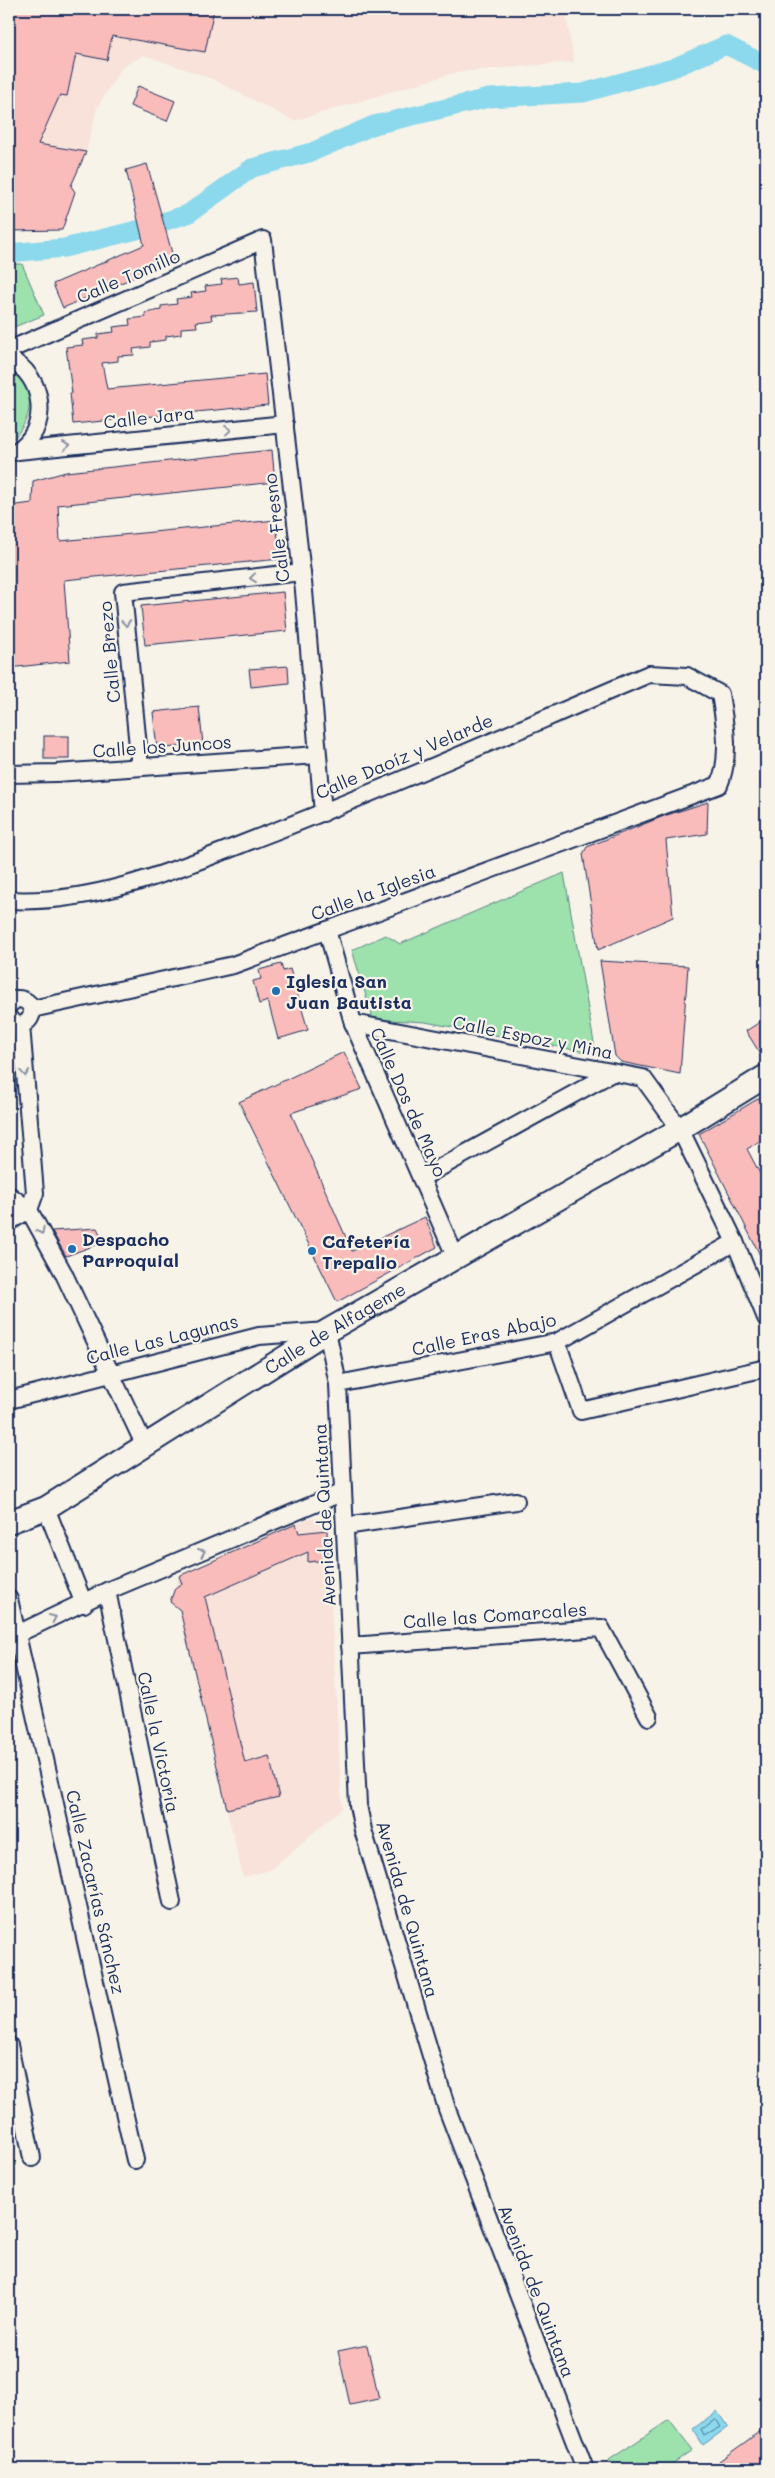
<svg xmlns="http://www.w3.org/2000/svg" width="775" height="2478" font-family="Mali,sans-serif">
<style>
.built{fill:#f8e2da}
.green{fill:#9de1ad;stroke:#5c8886}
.water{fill:#8cd8ec;stroke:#5f94b3}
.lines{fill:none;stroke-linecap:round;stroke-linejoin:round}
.shore{stroke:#487397;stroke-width:1}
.canal{stroke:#8cd8ec;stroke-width:19}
.building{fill:#f9bcbb;stroke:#1b2f5e}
.street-casing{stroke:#1b2f5e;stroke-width:20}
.secondary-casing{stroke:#1b2f5e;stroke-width:26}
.street{stroke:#f7f3e8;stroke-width:16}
.secondary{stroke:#f7f3e8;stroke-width:22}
.oneway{stroke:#8991a3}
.poi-dot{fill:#1f6fb2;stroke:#f7f3e8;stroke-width:2}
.labels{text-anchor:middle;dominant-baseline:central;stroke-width:4.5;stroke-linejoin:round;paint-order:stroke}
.street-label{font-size:18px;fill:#1b2f5e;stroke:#f7f3e8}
.poi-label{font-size:18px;font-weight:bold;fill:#1b2f5e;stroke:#f7f3e8;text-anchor:start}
</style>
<rect width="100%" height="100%" fill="#f7f3e8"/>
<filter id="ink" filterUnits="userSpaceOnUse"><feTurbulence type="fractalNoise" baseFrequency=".02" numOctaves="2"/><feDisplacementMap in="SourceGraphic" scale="10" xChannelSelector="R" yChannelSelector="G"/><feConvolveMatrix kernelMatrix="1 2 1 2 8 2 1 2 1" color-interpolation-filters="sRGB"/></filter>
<g filter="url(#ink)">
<g class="built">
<polygon points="9,9 565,9 574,62 457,72 294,121 210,78 144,55 122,67 97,108 86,152 71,186 75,192 62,230 9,231"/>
<polygon points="319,1518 327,1525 342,1808 270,1870 243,1877 178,1606 170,1602 179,1576 308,1519"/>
</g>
<g class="green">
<polygon points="9,264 22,264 44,315 9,329"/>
<path d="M9,371C40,386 32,425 9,442V417L11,408L9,396Z"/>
<polygon points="564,873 596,1054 425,1022 373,1019 352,950 386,935 400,944"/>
<polygon points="669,2420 692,2450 665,2469 616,2469 609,2460"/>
</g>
<polygon class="water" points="717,2411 728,2427 703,2445 693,2429"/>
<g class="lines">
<polygon class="shore" points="715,2419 720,2427 704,2436 701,2430"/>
<polyline class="canal" points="9,253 64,248 137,230 188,214 252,168 312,152 374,125 489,98 583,93 673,68 726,45 766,65"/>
</g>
<g class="building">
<polygon points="9,9 214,9 205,52 112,36 107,60 76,54 67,96 60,95 38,144 86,152 71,186 75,192 62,230 9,231"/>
<polygon points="138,86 175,101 167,121 130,106"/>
<polygon points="147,164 174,260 63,308 53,284 144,245 126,170"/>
<polygon points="238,277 239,284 254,282 257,312 211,315 212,320 196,322 197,327 181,328 181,334 166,336 166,340 150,342 150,347 133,349 134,355 118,356 118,361 102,363 107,389 265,374 268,405 73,424 70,393 72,393 66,347 83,345 82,340 98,338 98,334 114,332 113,327 130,325 129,319 146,317 145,313 161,310 161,306 177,304 176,299 192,297 191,293 206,291 205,286 222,284 221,279"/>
<polygon points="272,450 275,482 58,505 60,541 276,520 280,559 64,580 70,661 9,668 9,506 32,503 33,481 66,472"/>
<polygon points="283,592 287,631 145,645 141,606"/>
<polygon points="288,666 289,683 251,687 249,669"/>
<polygon points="199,707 203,744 157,749 153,712"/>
<rect x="44" y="736" width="25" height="23"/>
<polygon points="708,802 707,834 666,840 673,917 598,950 583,854 587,847 664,816"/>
<polygon points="600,961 688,966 680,1074 621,1062 615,1056"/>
<polygon points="281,964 283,971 290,969 308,1030 278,1039 268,1001 259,1004 253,981 261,979 259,970"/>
<polygon points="766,1018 766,1063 746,1031"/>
<polygon points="344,1052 362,1089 291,1113 352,1251 425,1217 437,1247 337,1302 239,1102"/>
<polygon points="766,1094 766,1137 747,1149 766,1185 766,1267 699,1134"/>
<polygon points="97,1228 104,1242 66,1256 52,1231"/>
<polygon points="296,1524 299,1533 327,1530 328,1560 308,1562 308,1552 205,1597 245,1763 269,1756 279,1797 227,1809 180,1610 170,1602 175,1588 182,1584 179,1576"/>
<polygon points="367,2345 379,2399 350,2405 338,2351"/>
<polygon points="766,2427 766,2469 708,2469"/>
</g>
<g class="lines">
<g class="street-casing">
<g id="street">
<polyline points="9,350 263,240 304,591 323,813"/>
<path d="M9,359C45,376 52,430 15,452"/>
<polyline points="18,451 285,424"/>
<polyline points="140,767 123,592 302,572"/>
<polyline points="9,774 56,773 318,755"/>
<path d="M9,900C101,905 189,864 273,832C400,783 524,727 649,674L687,676L720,694C725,724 731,757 719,785L233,965L32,1009"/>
<polyline points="327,930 353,1023 456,1258"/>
<path d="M9,1005L16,999C34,998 38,1019 21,1025L13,1023L9,1018"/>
<polyline points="353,1023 643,1078 680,1129 735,1242 766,1318"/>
<polyline points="21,1025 35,1193 29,1210 63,1272 145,1446"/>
<polyline points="421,1178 612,1073"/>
<polyline points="9,1195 29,1210 9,1222"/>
<polyline points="557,1342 581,1411 766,1368"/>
<polyline points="338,1384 557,1342 735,1242"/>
<polyline points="9,1400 259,1336 327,1331 338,1384 358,1805 363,1830 447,2109 585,2469"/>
<polyline points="46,1508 84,1604"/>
<polyline points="345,1526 516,1501"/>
<polyline points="107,1591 172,1902"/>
<polyline points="9,1599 135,2160"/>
<polyline points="9,1638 107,1591 343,1492"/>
<polyline points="350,1646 601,1628 649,1717"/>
<polyline points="9,2045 32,2158"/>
</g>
</g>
<g class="secondary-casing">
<g id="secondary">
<path id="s1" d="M9,1522L46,1508L327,1331L680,1129L766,1076"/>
</g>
</g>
<use href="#street" class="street"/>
<use href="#secondary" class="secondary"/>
</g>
<defs><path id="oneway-chevron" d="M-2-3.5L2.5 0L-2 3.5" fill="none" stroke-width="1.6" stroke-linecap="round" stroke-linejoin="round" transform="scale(1.25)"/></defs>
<g class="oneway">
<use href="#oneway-chevron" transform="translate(228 430) rotate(-6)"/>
<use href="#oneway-chevron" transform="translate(66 446) rotate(-6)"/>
<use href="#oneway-chevron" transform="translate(253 578) rotate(174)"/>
<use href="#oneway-chevron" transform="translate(126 623) rotate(85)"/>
<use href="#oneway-chevron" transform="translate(25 1073) rotate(85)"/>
<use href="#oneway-chevron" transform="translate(41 1231) rotate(62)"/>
<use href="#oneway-chevron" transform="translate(202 1552) rotate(-23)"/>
<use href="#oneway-chevron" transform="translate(53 1618) rotate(-25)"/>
</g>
</g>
<g class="poi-dot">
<circle cx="276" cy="991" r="5"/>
<circle cx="72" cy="1249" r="5"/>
<circle cx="312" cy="1251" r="5"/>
</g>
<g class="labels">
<g class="street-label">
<text transform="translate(128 276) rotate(-23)">Calle Tomillo</text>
<text transform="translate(149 417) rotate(-6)">Calle Jara</text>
<text transform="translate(276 528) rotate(-97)">Calle Fresno</text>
<text transform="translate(109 652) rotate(-95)">Calle Brezo</text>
<text transform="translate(162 746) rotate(-4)">Calle los Juncos</text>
<text transform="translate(404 756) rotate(-23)">Calle Daoíz y Velarde</text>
<text transform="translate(373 892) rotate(-20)">Calle la Iglesia</text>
<text transform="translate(533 1037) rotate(11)">Calle Espoz y Mina</text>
<text transform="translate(409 1102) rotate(66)">Calle Dos de Mayo</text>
<text stroke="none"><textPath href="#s1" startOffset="380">Calle de Alfageme</textPath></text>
<text transform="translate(484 1334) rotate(-12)">Calle Eras Abajo</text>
<text transform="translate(162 1339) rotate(-14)">Calle Las Lagunas</text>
<text transform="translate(324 1515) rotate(-93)">Avenida de Quintana</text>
<text transform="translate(495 1615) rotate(-4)">Calle las Comarcales</text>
<text transform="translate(159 1742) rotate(78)">Calle la Victoria</text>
<text transform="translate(96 1892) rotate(77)">Calle Zacarías Sánchez</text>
<text transform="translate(408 1909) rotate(74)">Avenida de Quintana</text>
<text transform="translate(537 2291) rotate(69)">Avenida de Quintana</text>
</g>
<g class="poi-label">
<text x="286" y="981">Iglesia San<tspan x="286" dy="21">Juan Bautista</tspan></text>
<text x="82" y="1239">Despacho<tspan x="82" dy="21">Parroquial</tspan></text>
<text x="322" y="1241">Cafetería<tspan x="322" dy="21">Trepalio</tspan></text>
</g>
</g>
<rect width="775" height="2478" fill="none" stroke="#f7f3e8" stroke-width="30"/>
<rect x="15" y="15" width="745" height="2448" fill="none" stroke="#1b2f5e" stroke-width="2" filter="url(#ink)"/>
</svg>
